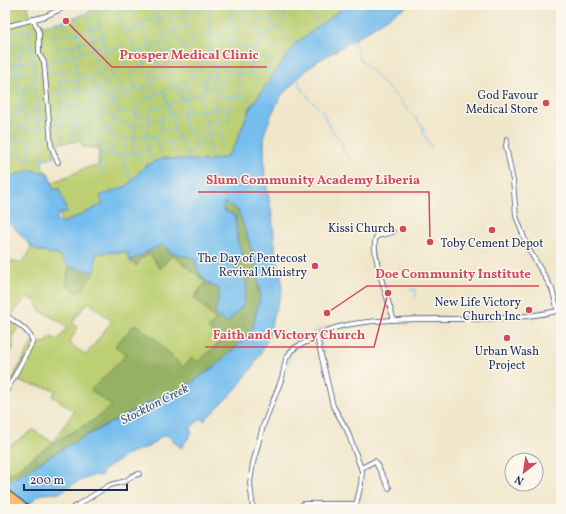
<svg xmlns="http://www.w3.org/2000/svg" width="566" height="514" font-family="Vollkorn,serif">
<style>
.green{fill:#bccf72;stroke:#6c7f68;fill-rule:evenodd}
.forest{fill:#95b264;stroke:#587061}
.water{fill:#76beee;stroke:#4876a6}
.lines{fill:none;stroke-linecap:round;stroke-linejoin:round}
.stream{stroke:#76beee;stroke-width:1}
.street-casing{stroke:#3b4a6e;stroke-width:5.5}
.primary-casing{stroke:#3b4a6e;stroke-width:8}
.street{stroke:#fff;stroke-width:4}
.primary{stroke:#fcbd6e;stroke-width:6}
.poi-dot{fill:#d1495b;stroke:#fbf7ec;stroke-width:1.5}
.labels{text-anchor:middle;dominant-baseline:central;stroke-width:3;stroke-linejoin:round;paint-order:stroke}
.poi-label{font-size:12px;fill:#1b2f5e;stroke:#fbf7ec;text-anchor:end}
.water-label{font-size:13px;font-style:italic;fill:#365a89;stroke:#fbf7ec}
.leader{fill:none;stroke:#d1495b;stroke-width:1.5}
.callout-dot{fill:#d1495b;stroke:#fbf7ec;stroke-width:1.5}
.callout-label{font-size:13px;text-anchor:middle;font-weight:bold;fill:#d1495b;stroke:#fbf7ec;stroke-width:3;stroke-linejoin:round;paint-order:stroke}
</style>
<rect width="100%" height="100%" fill="#fbf7ec"/>
<filter id="ink" filterUnits="userSpaceOnUse"><feTurbulence type="fractalNoise" baseFrequency=".025" numOctaves="2"/><feDisplacementMap in="SourceGraphic" scale="8" xChannelSelector="R" yChannelSelector="G"/><feConvolveMatrix kernelMatrix="1 2 1 2 8 2 1 2 1" color-interpolation-filters="sRGB"/></filter>
<filter id="wash" filterUnits="userSpaceOnUse"><feTurbulence type="fractalNoise" baseFrequency=".012" numOctaves="4" result="noise"/><feDisplacementMap in="SourceGraphic" scale="16" xChannelSelector="R" yChannelSelector="G"/><feGaussianBlur stdDeviation="0.9" result="paint"/><feColorMatrix in="noise" values="0 0 0 0 0 0 0 0 0 0 0 0 0 0 0 0 0 1.4 0 .05"/><feComposite in="paint" operator="in"/></filter>
<g filter="url(#wash)">
<rect width="100%" height="100%" fill="#f0e6ca"/>
<g class="green">
<polygon points="5,5 28,5 29,12 33,19 44,25 64,21 88,13 95,5 347,5 295,44 250,108 235,145 226,157 207,161 163,158 145,166 127,186 101,196 104,204 70,220 61,223 58,189 54,190 52,183 88,167 98,167 99,148 83,147 81,141 51,144 55,156 42,160 43,168 48,173 31,170 11,176 5,177"/>
<path d="M162,244L194,258L253,327L9,482L5,489V449L33,430L53,442L74,411L52,396L56,390L12,380L33,341L45,343L51,337L58,340L67,328L59,321L40,311L36,301L27,297L9,318L20,325L13,335V349L5,359V260L21,263L28,255L31,246L36,250L58,255L69,266L95,272L96,254L109,252H127L130,261ZM88,302L112,321L86,355L69,343L78,328L73,323L76,317Z"/>
</g>
<g class="forest">
<path d="M224,202L238,210L256,262L260,296L253,327L245,339L214,367L185,387L144,405L62,449L9,482L5,481V478L53,443L94,420L112,406L91,390L126,355L115,346L135,324L155,339L183,367L193,357L198,362L220,342L208,328L216,320L194,297L206,282L172,255L160,269L150,254L140,259L137,266L130,261L162,244L172,253L194,258C201,277 201,281 220,289L215,315L235,258H244L237,240L235,216L223,210Z"/>
<polygon points="69,266 95,272 79,294 66,283"/>
</g>
<path class="water" d="M347,5H410L398,11L352,41L316,62L300,76L281,96L272,113L264,134V156L265,178L272,215L276,256L281,275L282,291L273,316L269,336L260,354L252,368L235,390L204,421L202,418L191,427V434L181,448L167,435L162,436L148,447L132,452L103,470L101,476L95,475L75,483L59,493L41,494L34,499L31,503L30,506H28L26,509H5V489L9,482L62,449L144,405L185,387L214,367L245,339L253,327L260,296L256,262L238,210L224,202L223,210L235,216L237,240L244,259H235L233,267L247,283L243,305L227,323L215,315L220,289C201,281 201,277 194,258L172,253L162,244L130,261L127,252H109L96,254L95,272L69,266L58,255L36,250L31,246L12,225L5,223V177L11,176L31,170L48,173L54,190L59,188L67,212L60,213L56,219L61,223L70,220L103,204L100,196L127,186L145,166L163,158L207,161L226,157L235,145L250,108L295,44Z"/>
<g class="lines">
<g class="stream">
<polyline points="133,5 138,29"/>
<polyline points="158,5 159,5"/>
<polyline points="168,5 171,14 170,17 174,30 185,49"/>
<polyline points="229,5 266,41 286,55"/>
<polyline points="250,5 260,19"/>
<polyline points="265,5 267,8 275,5"/>
<polyline points="279,5 281,11"/>
<polyline points="305,5 320,25"/>
<polyline points="325,5 329,13"/>
<polyline points="334,5 336,9"/>
<polyline points="116,6 123,31 133,44 142,66 149,73"/>
<polyline points="155,9 162,34 169,42 175,60 190,73"/>
<polyline points="170,10 177,8 180,5"/>
<polyline points="185,10 206,9 207,5"/>
<polyline points="119,13 133,8"/>
<polyline points="257,13 267,8"/>
<polyline points="241,17 253,10"/>
<polyline points="176,18 186,15 184,5"/>
<polyline points="272,19 274,29"/>
<polyline points="64,21 66,35"/>
<polyline points="229,24 232,10"/>
<polyline points="185,27 193,41"/>
<polyline points="277,27 291,41"/>
<polyline points="36,28 29,29 34,66 36,110 43,168"/>
<polyline points="39,28 44,25 56,22"/>
<polyline points="40,28 41,31 41,52"/>
<polyline points="123,31 142,28"/>
<polyline points="12,32 10,45 12,55 21,55"/>
<polyline points="5,34 24,30"/>
<polyline points="163,34 185,27 188,25 188,22 183,16"/>
<polyline points="261,35 258,20 260,19 272,19 281,11 283,14 296,5"/>
<polyline points="54,36 78,34 101,24"/>
<path d="M221,39C226,39 230,42 234,43C242,45 247,46 254,49"/>
<polyline points="351,40 358,50 359,58 397,97 423,127 423,133 432,148"/>
<polyline points="160,43 176,90 179,91"/>
<polyline points="11,45 23,44"/>
<polyline points="23,47 38,51"/>
<polyline points="58,48 73,45"/>
<polyline points="65,48 67,57"/>
<polyline points="209,48 227,54 250,63 266,74 273,62 262,56"/>
<polyline points="105,51 124,47 126,56"/>
<polyline points="82,52 74,17 88,13"/>
<polyline points="173,54 189,47 201,32 221,38 228,23 244,33 251,27"/>
<polyline points="245,54 247,47"/>
<polyline points="5,58 8,78"/>
<polyline points="201,60 230,71 255,76 260,81"/>
<polyline points="6,61 13,63 33,61"/>
<polyline points="242,62 238,73 240,95 250,100"/>
<polyline points="45,63 71,57 103,45"/>
<polyline points="159,68 143,28 143,23 171,14"/>
<polyline points="223,68 236,29"/>
<polyline points="132,71 127,65 126,56 150,47 165,40"/>
<polyline points="47,73 58,71"/>
<polyline points="60,73 76,72"/>
<polyline points="22,74 23,61"/>
<path d="M207,74L204,89L202,90C200,104 205,117 208,130C210,138 210,147 211,155"/>
<polyline points="17,75 33,71"/>
<polyline points="78,75 73,45 103,36"/>
<polyline points="190,75 204,84"/>
<polyline points="249,75 250,63 261,36 274,30 286,19 283,14"/>
<polyline points="299,75 299,85 309,98 322,111 331,129 342,142 343,151 357,164"/>
<polyline points="35,76 44,74"/>
<polyline points="153,79 169,74"/>
<polyline points="5,80 17,75 20,62 24,30 29,29"/>
<polyline points="60,81 78,80"/>
<polyline points="185,81 190,97 185,98 188,112"/>
<polyline points="212,88 215,77 214,66"/>
<polyline points="136,89 137,91 143,88"/>
<path d="M204,89H215L218,95C213,103 214,112 216,121"/>
<polyline points="216,89 220,90 228,71"/>
<polyline points="97,90 91,78 97,71 106,66"/>
<polyline points="85,91 93,83"/>
<polyline points="5,92 35,82"/>
<polyline points="128,93 130,98 139,105 136,115 134,136"/>
<polyline points="157,93 149,73 175,60"/>
<polyline points="5,94 8,109"/>
<polyline points="49,94 78,89 92,95"/>
<polyline points="94,94 103,96 112,102"/>
<polyline points="125,94 136,89 132,79 132,72 155,57 172,51"/>
<polyline points="218,95 238,98 241,97"/>
<polyline points="105,97 121,87"/>
<polyline points="190,97 201,94"/>
<polyline points="148,98 143,88 152,84"/>
<polyline points="182,99 179,91 187,88"/>
<polyline points="36,101 46,99"/>
<polyline points="114,101 111,93 97,71 88,13 120,5"/>
<polyline points="90,102 114,117"/>
<polyline points="111,104 118,110"/>
<polyline points="140,105 143,100 153,96"/>
<polyline points="62,106 87,107"/>
<polyline points="97,106 102,96"/>
<polyline points="153,109 169,105 185,98"/>
<polyline points="36,110 47,110"/>
<polyline points="88,111 100,116"/>
<polyline points="5,113 26,118 23,99 24,89 35,90"/>
<polyline points="183,113 184,124 187,132"/>
<polyline points="5,114 8,110 19,108 36,109"/>
<polyline points="50,118 62,117 68,115 68,90"/>
<path d="M85,120C91,96 93,90 113,77"/>
<polyline points="115,120 127,125 147,126"/>
<path d="M148,120H162V116L214,109H231C232,79 218,80 196,67"/>
<polyline points="90,121 90,144 111,146"/>
<path d="M218,121C223,131 223,141 220,151"/>
<polyline points="95,122 111,104 123,97 124,95 121,87 107,65 98,11"/>
<polyline points="5,123 18,126"/>
<path d="M51,125L62,123L58,48C52,40 54,31 56,22L64,21L74,17"/>
<polyline points="39,126 47,126"/>
<polyline points="22,127 26,118 37,119 47,118"/>
<polyline points="74,127 73,120 95,122 121,138"/>
<polyline points="161,131 162,120"/>
<polyline points="5,132 16,136 16,141 40,140"/>
<polyline points="103,132 112,137"/>
<polyline points="74,134 74,127 79,126"/>
<polyline points="106,134 119,110 148,117"/>
<path d="M5,135C9,127 18,116 19,107C21,92 15,77 13,63"/>
<polyline points="16,136 19,127 28,128"/>
<path d="M152,136L157,144C161,143 166,143 170,142C189,135 207,118 229,120L227,110"/>
<polyline points="24,140 28,128 38,130"/>
<polyline points="62,141 61,127 62,123 66,124 73,123"/>
<polyline points="81,141 71,142 71,135 81,132 99,135"/>
<polyline points="169,142 171,151"/>
<polyline points="97,144 99,135 104,127"/>
<polyline points="157,144 160,153"/>
<polyline points="83,147 79,123 78,76 91,78"/>
<polyline points="195,147 195,138 209,136 221,131"/>
<polyline points="5,152 9,141 14,141"/>
<polyline points="188,152 195,147 209,145"/>
<polyline points="101,153 101,146"/>
<polyline points="133,153 134,140"/>
<polyline points="5,154 15,155 42,164"/>
<polyline points="16,155 19,142"/>
<polyline points="110,155 113,134"/>
<polyline points="28,158 31,141"/>
<polyline points="42,159 53,157"/>
<polyline points="191,160 174,129 172,114 163,90 180,84 188,78 209,48 211,35 209,26 210,8 212,5"/>
<polyline points="153,163 145,139 147,132 149,117 152,109 154,96 162,91"/>
<polyline points="145,166 136,153 147,148"/>
<polyline points="103,175 100,163 100,154 123,155 136,153"/>
<polyline points="132,181 124,167 123,138 134,140 134,137 152,136 174,129"/>
<polyline points="410,290 415,289 416,298"/>
<polyline points="453,317 458,317"/>
<polyline points="468,317 524,313 554,308"/>
<polyline points="403,318 448,317"/>
<polyline points="357,325 387,322"/>
<polyline points="343,328 354,326"/>
<polyline points="312,342 315,345 317,349"/>
<polyline points="324,352 320,340 323,336 331,332"/>
<path d="M282,357C297,334 327,326 352,322"/>
<polyline points="286,370 291,356 300,347"/>
</g>
</g>
</g>
<g filter="url(#ink)">
<g class="lines">
<g class="street-casing">
<g id="street">
<polyline points="33,19 39,32 39,54 44,62 51,145 55,156 58,162"/>
<polyline points="5,27 46,16 69,5"/>
<polyline points="507,139 506,146 513,181 516,216 528,248 552,289 558,311"/>
<path d="M5,314C15,323 28,328 33,341L5,394"/>
<path d="M391,320L393,317C389,302 368,246 377,236L393,232"/>
<polyline points="361,468 375,461 389,488"/>
<polyline points="303,504 355,504"/>
<polyline points="71,509 110,485 126,481 132,476 139,474"/>
<polyline points="253,509 250,483 253,463 263,426 282,378 286,359 291,351 296,347 317,337"/>
<path d="M355,509L361,484L362,471L347,430L333,406L317,337C339,316 435,319 467,319C498,319 531,318 561,310"/>
</g>
</g>
<g class="primary-casing">
<g id="primary">
<polyline points="5,492 27,509"/>
<polyline points="5,497 20,509"/>
</g>
</g>
<use href="#street" class="street"/>
<use href="#primary" class="primary"/>
</g>
</g>
<g class="poi-dot">
<circle cx="546" cy="103" r="4"/>
<circle cx="403" cy="229" r="4"/>
<circle cx="492" cy="230" r="4"/>
<circle cx="315" cy="266" r="4"/>
<circle cx="529" cy="310" r="4"/>
<circle cx="507" cy="338" r="4"/>
</g>
<g class="labels">
<g class="poi-label">
<text x="538" y="96">God Favour<tspan x="538" dy="14">Medical Store</tspan></text>
<text x="395" y="229">Kissi Church</text>
<text x="492" y="244" text-anchor="middle">Toby Cement Depot</text>
<text x="307" y="259">The Day of Pentecost<tspan x="307" dy="14">Revival Ministry</tspan></text>
<text x="521" y="303">New Life Victory<tspan x="521" dy="14">Church Inc</tspan></text>
<text x="507" y="352" text-anchor="middle">Urban Wash<tspan x="507" dy="14">Project</tspan></text>
</g>
<g class="water-label">
<text transform="translate(155 405) rotate(-27)">Stockton Creek</text>
</g>
</g>
<path class="leader" d="M66 21L112 67H267M430 242L429 192H198M327 313L367 286H539M388 293L374 347H205"/>
<g class="callout-dot">
<circle cx="66" cy="21" r="4"/>
<circle cx="430" cy="242" r="4"/>
<circle cx="327" cy="313" r="4"/>
<circle cx="388" cy="293" r="4"/>
</g>
<g class="callout-label">
<text x="189" y="59">Prosper Medical Clinic</text>
<text x="313" y="184">Slum Community Academy Liberia</text>
<text x="453" y="278">Doe Community Institute</text>
<text x="289" y="339">Faith and Victory Church</text>
</g>
<rect width="566" height="514" fill="none" stroke="#fbf7ec" stroke-width="20"/>
<g transform="translate(524 472) rotate(210)"><circle r="19" fill="#fbf7ec" stroke="#a1a7b3"/>
<path d="M0-3L7 15L0 10L-7 15Z" fill="#d1495b"/>
<text y="-6" font-size="11" font-weight="bold" text-anchor="middle" fill="#1b2f5e">N</text>
</g>
<path d="M24 484v6h103v-6" fill="none" stroke="#1b2f5e" stroke-width="2"/>
<text x="30" y="484" font-size="12" fill="#1b2f5e" stroke="#fbf7ec" stroke-width="3" paint-order="stroke">200 m</text>
</svg>
